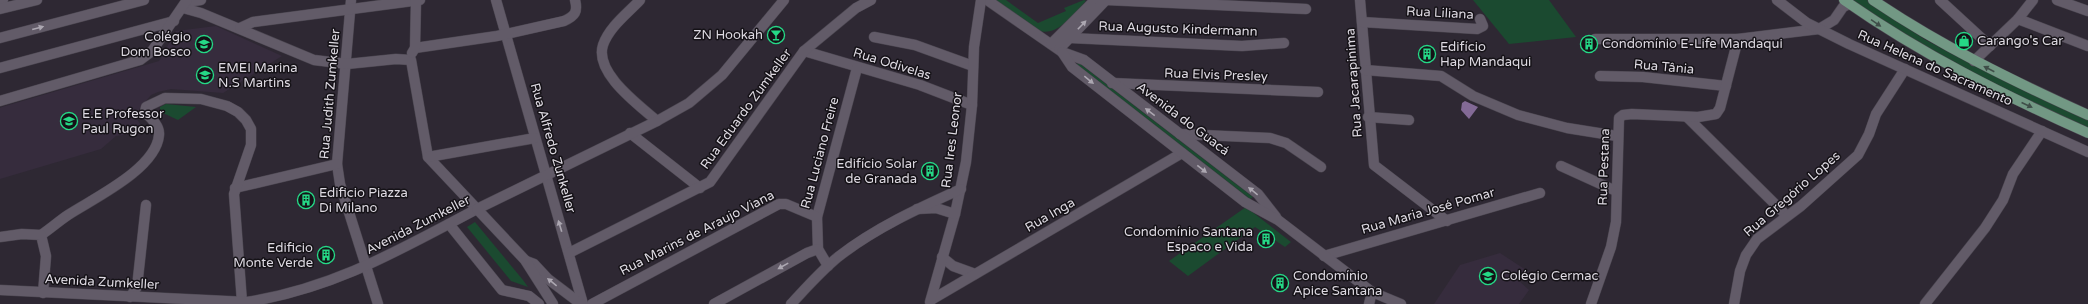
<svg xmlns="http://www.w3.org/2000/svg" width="2088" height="304" font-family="'Varela Round',sans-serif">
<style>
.built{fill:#362c3d}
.green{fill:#1b4a30}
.water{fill:#836a96}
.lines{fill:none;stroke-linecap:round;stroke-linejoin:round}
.minor-casing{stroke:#4a454f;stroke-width:11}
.tertiary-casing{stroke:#4a454f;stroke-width:11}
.secondary-casing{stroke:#4a454f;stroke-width:11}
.primary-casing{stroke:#4a454f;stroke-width:11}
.minor{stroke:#625b68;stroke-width:10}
.tertiary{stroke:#625b68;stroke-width:10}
.secondary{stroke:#625b68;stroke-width:10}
.primary{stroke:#729884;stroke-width:10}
.oneway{fill:#3f4e48}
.oneway2{fill:#aca7b1}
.labels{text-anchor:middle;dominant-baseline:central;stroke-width:3;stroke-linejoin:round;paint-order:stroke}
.street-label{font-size:13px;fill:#dedae2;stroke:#151217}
.poi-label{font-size:13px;fill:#dedae2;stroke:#151217;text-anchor:start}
</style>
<rect width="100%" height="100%" fill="#2e2833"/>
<g class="built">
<polygon points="216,26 282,56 223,93 171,89 158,92 151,95 140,108 136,118 146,132 116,136 101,149 0,179 0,108 2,107 159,61 176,31"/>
<polygon points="1500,253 1529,272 1518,280 1529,290 1519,304 1434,304 1460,265"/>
</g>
<g class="green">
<path d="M996,0H1006L1038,23L1066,11L1064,8L1084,0L1086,1C1073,14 1059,36 1039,31Z"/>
<polygon points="1473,0 1549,0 1576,37 1509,44"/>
<polygon points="1850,0 1867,0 1924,39 1954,55 2088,119 2088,128 1968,73"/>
<polygon points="1079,63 1253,197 1250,199 1076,64"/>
<polygon points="166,104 196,107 178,120 163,113 160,110 160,107"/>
<polygon points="1246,207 1291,242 1285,247 1255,227 1188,276 1169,261"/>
<polygon points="475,222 523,280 528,287 511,281 467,227"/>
</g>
<polygon class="water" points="1465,101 1478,107 1469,119 1461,110 1462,103"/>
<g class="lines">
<g class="minor-casing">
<g id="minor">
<polyline points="351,0 337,164 340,184 378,304"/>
<polyline points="496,0 583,304"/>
<path d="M640,0C628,13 609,27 603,45C594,73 639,105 657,121"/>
<polyline points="1106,0 1306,9"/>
<polyline points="1360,0 1374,165 1447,221"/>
<polyline points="1940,0 1990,46"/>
<polyline points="2057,0 2088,11"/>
<polyline points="0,2 3,0"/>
<polyline points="186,2 201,0"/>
<polyline points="183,8 201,13 314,60 347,64 396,59 411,60 428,157 477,209"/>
<polyline points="0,9 37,0"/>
<polyline points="2018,19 2088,46"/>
<polyline points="1362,22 1477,29 1483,26 1480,19"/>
<polyline points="240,28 253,22 420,0"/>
<polyline points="874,37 915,45 973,66"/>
<polyline points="0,38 144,0"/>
<polyline points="1070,38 1242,46 1284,43"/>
<polyline points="1595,39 1738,39"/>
<path d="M415,48L497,36L564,21C575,16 578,12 575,0"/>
<polyline points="804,51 920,85 972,105"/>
<polyline points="412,53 415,48 416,0"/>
<polyline points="1974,61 2018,19 2033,0"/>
<polyline points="0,68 174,21"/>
<polyline points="1365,70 1441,76 1473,96 1518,115 1567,128 1617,136"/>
<polyline points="1600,76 1643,77 1726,86"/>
<polyline points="1112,83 1318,92"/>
<polyline points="0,101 140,60 152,51 187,0"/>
<polyline points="1368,117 1409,120"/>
<polyline points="1687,117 1787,216"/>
<polyline points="630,133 700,188"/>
<polyline points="1180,134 1270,138 1286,143 1321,167"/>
<polyline points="428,157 535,138"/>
<polyline points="1561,166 1616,191"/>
<polyline points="235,188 337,164"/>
<polyline points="449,224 502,290 529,296 539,304"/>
<path d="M41,235C50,229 59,221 68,215C94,198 156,169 159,135C160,126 151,118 145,112L146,107L165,98L201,99L227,106L238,112L246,120L251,129V145L234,194L242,302"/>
<polyline points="569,253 710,182 804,51 856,8 871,0"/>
<polyline points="1324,256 1540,193"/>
<polyline points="942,257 953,266 975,274"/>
<polyline points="828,266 818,249 817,217 857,68"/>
<polyline points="130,297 137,287 146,205"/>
<polyline points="931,300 1182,153"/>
<polyline points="930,302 955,214"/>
<polyline points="592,304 779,204 786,204 817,217"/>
<polyline points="714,304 807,253 818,249"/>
<polyline points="1369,304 1372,292"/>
<polyline points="1591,304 1611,247 1616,222 1619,118 1623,115 1632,114 1698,117 1716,114 1720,108 1738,39 1819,29 1834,20 1843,7 1849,4"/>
<polyline points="1734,304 1740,271 1746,255 1757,239 1801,206 1858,155 1869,134 1876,114 1905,69"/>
<polyline points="1925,304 1985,228 2003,200 2013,174 2042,131"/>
</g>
</g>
<g class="tertiary-casing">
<g id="tertiary">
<polyline points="987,0 1062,52 1084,60 1258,194 1276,217"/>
<polyline points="1777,0 1807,23 1849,44 2088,152"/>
<polyline points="1051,44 1095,0"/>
<polyline points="1059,49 1106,0"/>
<polyline points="1062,52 1072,67 1245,202 1278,220 1372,292 1401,304"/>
<polyline points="917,209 936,208 955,214 966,162 972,105 974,47 981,0"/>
<polyline points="0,237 22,234 41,235 46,256 43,293"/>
<path d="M0,290L247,302C335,288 399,250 477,209"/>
<path d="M791,304C806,288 821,271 838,257C875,228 919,208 961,189"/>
</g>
</g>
<g class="secondary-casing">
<g id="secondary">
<polyline points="526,261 534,264 548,279 581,304"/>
<polyline points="553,304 525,260 477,209 657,121 689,103 722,75 784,0"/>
</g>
</g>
<g class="primary-casing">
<g id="primary">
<path d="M1844,0C1921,54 2003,95 2088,133"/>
<path d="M1873,0C1941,46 2013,81 2088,115"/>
</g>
</g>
<use href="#minor" class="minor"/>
<use href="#tertiary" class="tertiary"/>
<use href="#secondary" class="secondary"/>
<use href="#primary" class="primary"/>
</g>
<defs><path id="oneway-solid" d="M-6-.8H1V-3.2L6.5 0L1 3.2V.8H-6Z"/></defs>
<g class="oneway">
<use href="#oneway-solid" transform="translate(1876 23) rotate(34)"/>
<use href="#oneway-solid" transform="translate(1989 69) rotate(-153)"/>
<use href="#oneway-solid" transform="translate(2027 105) rotate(25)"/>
</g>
<g class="oneway2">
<use href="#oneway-solid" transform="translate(1082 25) rotate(-46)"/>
<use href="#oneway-solid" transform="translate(38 28) rotate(-15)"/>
<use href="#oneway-solid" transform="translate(1089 80) rotate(39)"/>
<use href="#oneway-solid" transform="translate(1150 112) rotate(-143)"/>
<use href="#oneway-solid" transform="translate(1202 169) rotate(38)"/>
<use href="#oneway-solid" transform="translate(1253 191) rotate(-141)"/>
<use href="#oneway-solid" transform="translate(560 226) rotate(-107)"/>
<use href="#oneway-solid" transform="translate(783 266) rotate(151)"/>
<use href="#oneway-solid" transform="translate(552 282) rotate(-141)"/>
</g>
<defs>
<g id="bar-ring" transform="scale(0.9)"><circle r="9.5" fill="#151217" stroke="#25d886" stroke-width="1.5"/><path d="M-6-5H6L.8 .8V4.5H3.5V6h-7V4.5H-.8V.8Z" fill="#25d886"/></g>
<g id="shop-ring" transform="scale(0.9)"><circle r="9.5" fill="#151217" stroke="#25d886" stroke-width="1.5"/><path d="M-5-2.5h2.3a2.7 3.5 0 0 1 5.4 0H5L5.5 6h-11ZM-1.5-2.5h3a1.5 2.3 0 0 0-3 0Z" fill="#25d886"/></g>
<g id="school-ring" transform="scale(0.9)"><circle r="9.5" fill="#151217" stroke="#25d886" stroke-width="1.5"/><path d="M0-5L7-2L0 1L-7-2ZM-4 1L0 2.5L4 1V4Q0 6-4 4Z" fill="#25d886"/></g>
<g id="building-ring" transform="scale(0.9)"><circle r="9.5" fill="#151217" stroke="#25d886" stroke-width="1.5"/><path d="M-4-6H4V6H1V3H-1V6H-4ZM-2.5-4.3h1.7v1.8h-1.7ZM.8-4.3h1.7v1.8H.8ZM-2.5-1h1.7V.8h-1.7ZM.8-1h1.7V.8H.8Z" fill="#25d886"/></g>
</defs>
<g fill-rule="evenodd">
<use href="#bar-ring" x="776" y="35"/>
<use href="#shop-ring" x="1964" y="41"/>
<use href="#school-ring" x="204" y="44"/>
<use href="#building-ring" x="1589" y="44"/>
<use href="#building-ring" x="1427" y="54"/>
<use href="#school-ring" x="205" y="75"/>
<use href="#school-ring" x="69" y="121"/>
<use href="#building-ring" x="930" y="171"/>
<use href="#building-ring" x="306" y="200"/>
<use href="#building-ring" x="1266" y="239"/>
<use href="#building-ring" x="326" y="255"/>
<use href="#school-ring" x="1488" y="276"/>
<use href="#building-ring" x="1280" y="283"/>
</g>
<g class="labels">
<g class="street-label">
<text transform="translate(1440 13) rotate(3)">Rua Liliana</text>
<text transform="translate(1178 29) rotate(2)">Rua Augusto Kindermann</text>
<text transform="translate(892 64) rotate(17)">Rua Odivelas</text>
<text transform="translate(1664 67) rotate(5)">Rua Tânia</text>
<text transform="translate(1935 68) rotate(24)">Rua Helena do Sacramento</text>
<text transform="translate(1216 75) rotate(2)">Rua Elvis Presley</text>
<text transform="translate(1354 83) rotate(-94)">Rua Jacarapinima</text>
<text transform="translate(330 94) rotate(-85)">Rua Judith Zumkeller</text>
<text transform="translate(746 109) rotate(-54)">Rua Eduardo Zumkeller</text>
<text transform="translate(1183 119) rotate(37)">Avenida do Guacá</text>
<text transform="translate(952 140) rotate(-83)">Rua Ires Leonor</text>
<text transform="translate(553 148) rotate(74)">Rua Alfredo Zunkeller</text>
<text transform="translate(820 153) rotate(-75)">Rua Luciano Freire</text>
<text transform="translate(1604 167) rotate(-88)">Rua Pestana</text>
<text transform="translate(1792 194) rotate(-41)">Rua Gregório Lopes</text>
<text transform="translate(1428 211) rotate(-16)">Rua Maria José Pomar</text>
<text transform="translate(1050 215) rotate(-30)">Rua Inga</text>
<text transform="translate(418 225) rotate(-27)">Avenida Zumkeller</text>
<text transform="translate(697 233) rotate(-27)">Rua Marins de Araujo Viana</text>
<text transform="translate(102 282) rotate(3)">Avenida Zumkeller</text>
</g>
<g class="poi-label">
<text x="763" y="35" text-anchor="end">ZN Hookah</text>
<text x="191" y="37" text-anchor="end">Colégio<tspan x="191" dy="15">Dom Bosco</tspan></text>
<text x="1977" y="41">Carango's Car</text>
<text x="1602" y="44">Condomínio E-Life Mandaqui</text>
<text x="1440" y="47">Edifício<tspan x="1440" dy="15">Hap Mandaqui</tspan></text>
<text x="218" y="68">EMEI Marina<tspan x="218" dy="15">N.S Martins</tspan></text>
<text x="82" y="114">E.E Professor<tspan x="82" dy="15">Paul Rugon</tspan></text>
<text x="917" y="164" text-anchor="end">Edifício Solar<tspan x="917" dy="15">de Granada</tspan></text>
<text x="319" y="193">Edificio Piazza<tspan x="319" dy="15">Di Milano</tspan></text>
<text x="1253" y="232" text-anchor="end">Condomínio Santana<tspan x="1253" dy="15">Espaco e Vida</tspan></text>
<text x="313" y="248" text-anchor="end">Edificio<tspan x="313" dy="15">Monte Verde</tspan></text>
<text x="1293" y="276">Condomínio<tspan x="1293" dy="15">Apice Santana</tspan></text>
<text x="1501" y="276">Colégio Cermac</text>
</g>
</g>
</svg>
